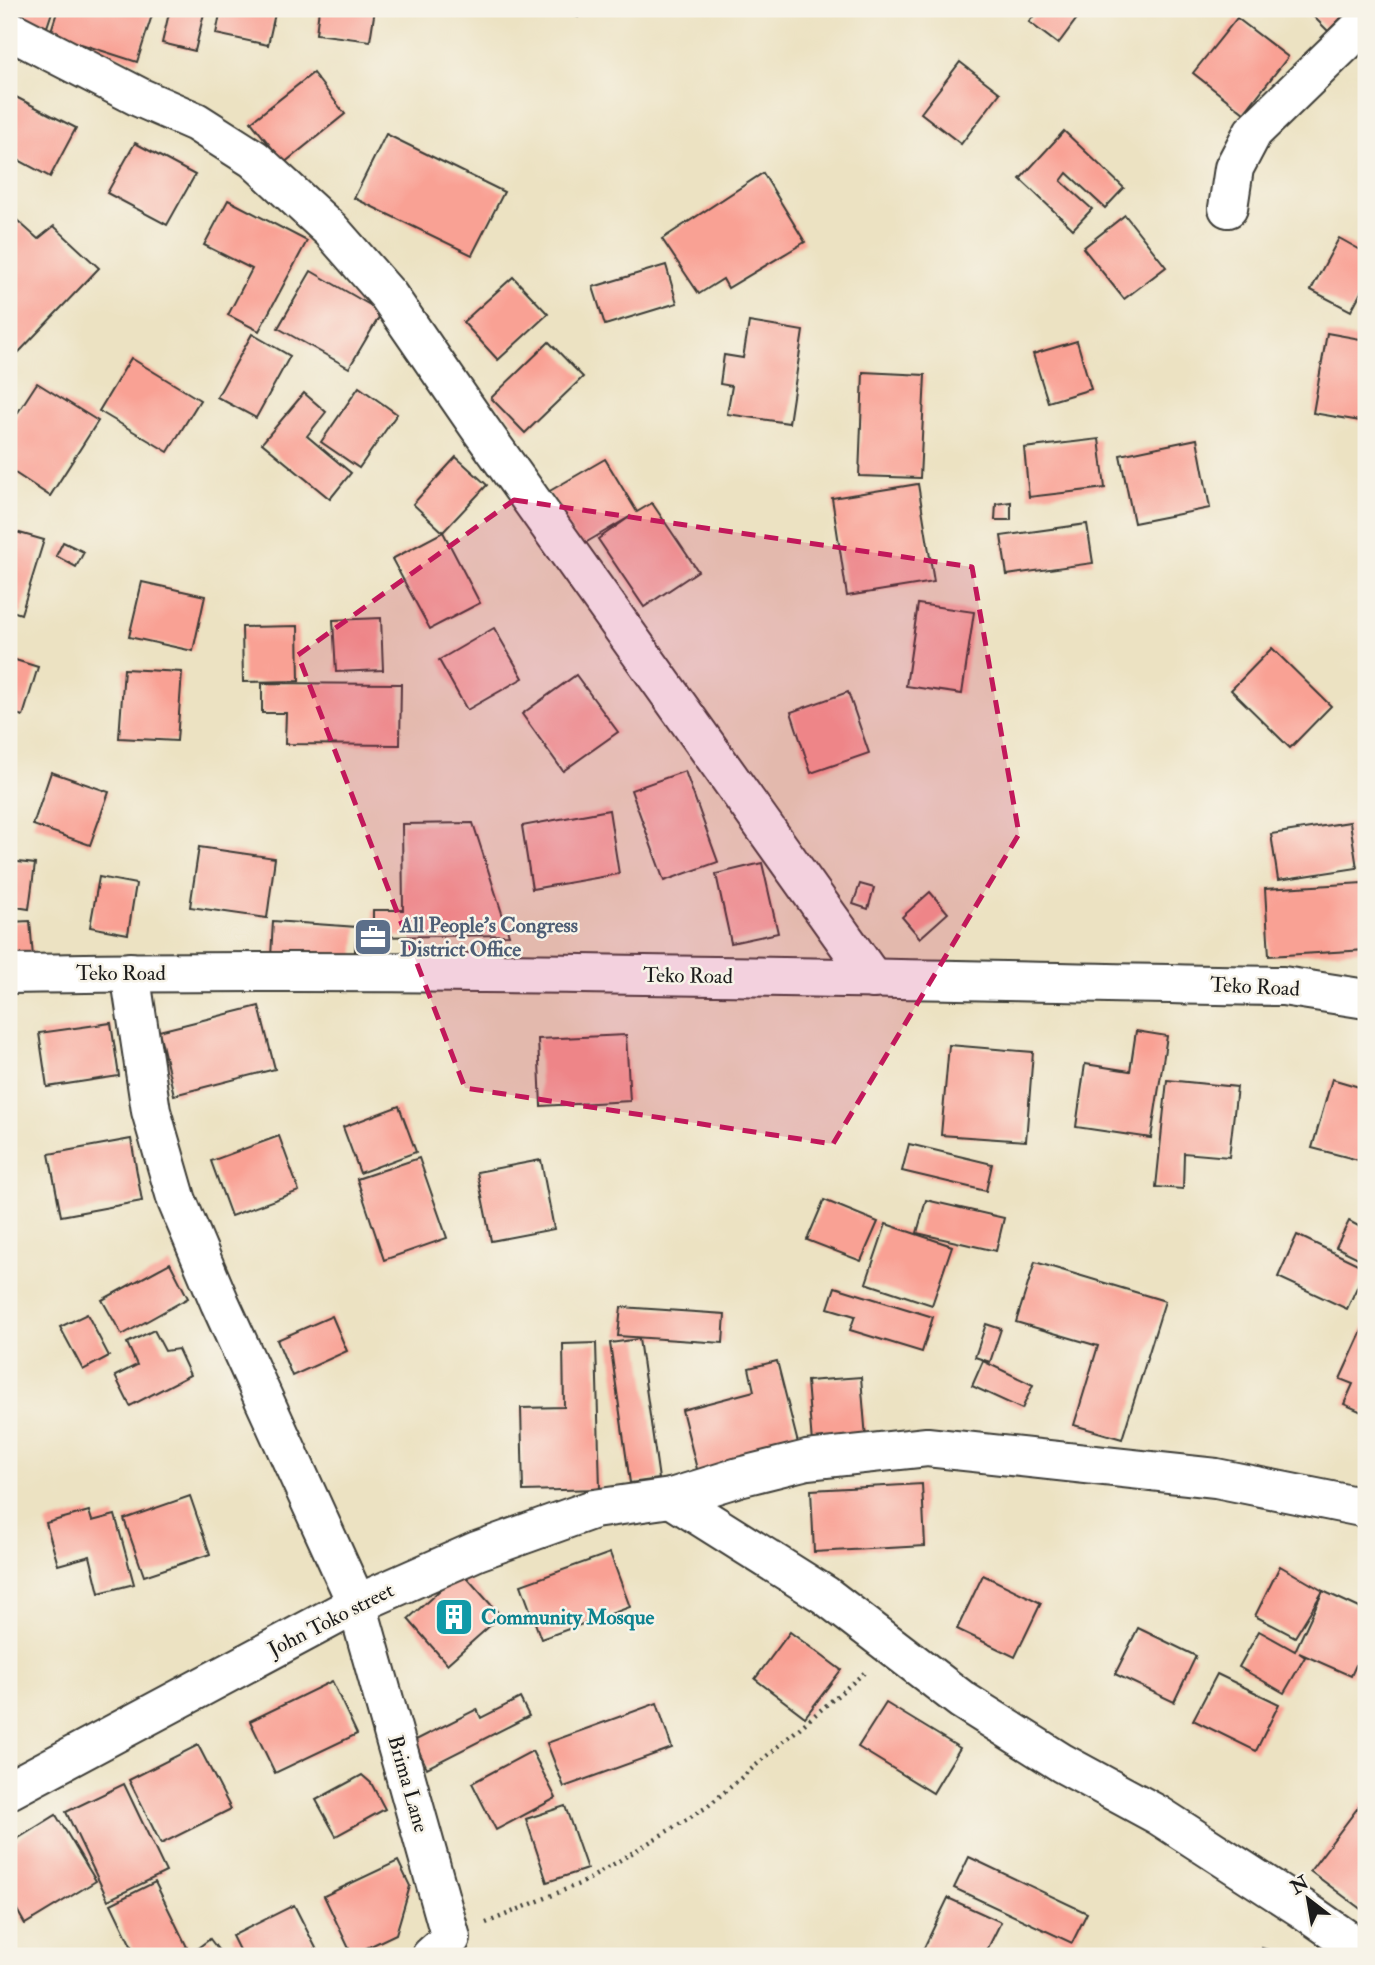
<svg xmlns="http://www.w3.org/2000/svg" width="1375" height="1965" font-family="'IM FELL Double Pica',serif">
<style>
.building{fill:#f9a194}
.lines{fill:none;stroke-linecap:round;stroke-linejoin:round}
.minor-casing{stroke:#3b3a35;stroke-width:42}
.path{stroke:#3b3a35;stroke-width:4.5;stroke-dasharray:2 5;stroke-linecap:butt}
.minor{stroke:#fff;stroke-width:38}
.marked{fill:#c2185b;fill-opacity:0.2;stroke:#c2185b;stroke-width:5;stroke-dasharray:14 9;stroke-linejoin:round}
.labels{text-anchor:middle;dominant-baseline:central;stroke-width:5;stroke-linejoin:round;paint-order:stroke}
.service-label{font-size:21px;font-weight:bold;fill:#4e5e75;stroke:#f7f3e8;text-anchor:start}
.street-label{font-size:21px;fill:#1c1c1c;stroke:#f7f3e8}
.culture-label{font-size:21px;font-weight:bold;fill:#0d838f;stroke:#f7f3e8;text-anchor:start}
</style>
<rect width="100%" height="100%" fill="#f7f3e8"/>
<filter id="ink" filterUnits="userSpaceOnUse"><feTurbulence type="fractalNoise" baseFrequency=".0143" numOctaves="2"/><feDisplacementMap in="SourceGraphic" scale="14" xChannelSelector="R" yChannelSelector="G"/><feConvolveMatrix kernelMatrix="1 2 1 2 8 2 1 2 1" color-interpolation-filters="sRGB"/></filter>
<filter id="wash" filterUnits="userSpaceOnUse"><feTurbulence type="fractalNoise" baseFrequency=".00686" numOctaves="4" result="noise"/><feDisplacementMap in="SourceGraphic" scale="28" xChannelSelector="R" yChannelSelector="G"/><feGaussianBlur stdDeviation="1.57" result="paint"/><feColorMatrix in="noise" values="0 0 0 0 0 0 0 0 0 0 0 0 0 0 0 0 0 1.4 0 .05"/><feComposite in="paint" operator="in"/></filter>
<g filter="url(#wash)">
<rect width="100%" height="100%" fill="#ece2c2"/>
<g id="blocks">
<g class="building">
<polygon points="9,9 53,9 47,27 9,12"/>
<polygon points="58,9 154,9 137,62 50,34"/>
<polygon points="170,9 205,9 195,51 162,43"/>
<polygon points="221,9 276,9 268,45 216,34"/>
<polygon points="319,9 375,9 370,41 316,34"/>
<polygon points="558,9 581,9 578,17"/>
<polygon points="1039,9 1084,9 1058,44 1029,22"/>
<polygon points="1306,9 1350,9 1328,31"/>
<polygon points="1237,18 1288,57 1244,113 1193,73"/>
<polygon points="960,62 1000,93 961,144 921,113"/>
<polygon points="313,73 345,114 284,163 251,122"/>
<polygon points="12,95 76,128 50,177 9,155 9,102"/>
<polygon points="1064,131 1124,188 1105,208 1067,173 1061,181 1092,209 1073,229 1020,179"/>
<polygon points="386,134 504,192 472,255 354,198"/>
<polygon points="135,143 195,175 167,225 107,193"/>
<polygon points="763,173 805,242 728,288 723,279 699,294 662,239"/>
<polygon points="228,200 307,241 259,331 228,315 252,269 204,245"/>
<polygon points="9,213 38,239 54,226 99,268 19,352 9,342"/>
<polygon points="1125,215 1166,267 1124,299 1083,248"/>
<polygon points="1339,238 1366,253 1366,283 1351,311 1311,290"/>
<polygon points="666,265 677,303 605,325 593,287"/>
<polygon points="311,271 382,312 349,368 278,328"/>
<polygon points="513,277 548,314 498,360 463,322"/>
<polygon points="749,322 803,331 789,423 727,414 732,386 720,384 724,355 743,358"/>
<polygon points="1327,333 1366,340 1366,422 1313,413"/>
<polygon points="252,334 290,356 256,418 217,397"/>
<polygon points="1077,341 1091,389 1048,402 1033,354"/>
<polygon points="549,342 583,377 525,433 491,398"/>
<polygon points="131,358 200,400 168,452 99,411"/>
<polygon points="863,372 925,375 920,478 859,476"/>
<polygon points="37,383 98,421 50,496 9,469 9,426"/>
<polygon points="359,387 397,414 359,468 321,442"/>
<polygon points="304,393 326,412 307,436 351,473 330,499 262,443"/>
<polygon points="1099,439 1105,488 1029,497 1024,448"/>
<polygon points="1197,439 1210,508 1134,523 1120,455"/>
<polygon points="456,457 487,485 443,532 413,504"/>
<polygon points="605,459 637,512 652,503 698,571 644,607 598,539 631,516 580,546 548,492"/>
<polygon points="918,484 934,582 847,596 832,498"/>
<polygon points="1011,502 1011,520 995,520 996,504"/>
<polygon points="1087,524 1093,563 1007,575 1001,536"/>
<polygon points="9,530 44,540 21,614 9,610"/>
<polygon points="443,532 480,603 430,629 392,559"/>
<polygon points="63,542 84,552 76,567 56,556"/>
<polygon points="142,582 205,596 193,651 129,637"/>
<polygon points="918,604 974,612 962,694 906,686"/>
<polygon points="381,618 383,670 336,672 333,620"/>
<polygon points="298,626 299,681 243,682 242,627"/>
<polygon points="494,628 523,678 467,710 439,660"/>
<polygon points="1272,648 1331,706 1290,748 1231,690"/>
<polygon points="9,658 38,667 23,716 9,712"/>
<polygon points="124,669 182,672 177,741 119,738"/>
<polygon points="576,675 618,732 563,771 522,714"/>
<polygon points="262,683 401,684 400,745 285,744 286,713 262,713"/>
<polygon points="848,692 869,753 811,773 791,712"/>
<polygon points="9,733 15,735 9,754"/>
<polygon points="685,771 718,862 664,881 631,790"/>
<polygon points="51,772 109,792 90,845 33,825"/>
<polygon points="609,810 619,874 532,889 522,826"/>
<polygon points="1350,822 1357,868 1278,880 1271,834"/>
<polygon points="473,823 509,935 373,937 373,910 403,910 402,824"/>
<polygon points="199,847 275,858 267,918 190,907"/>
<polygon points="9,861 35,864 29,909 9,906"/>
<polygon points="762,863 778,933 731,943 716,874"/>
<polygon points="99,877 136,884 128,934 90,927"/>
<polygon points="1363,883 1366,950 1269,956 1265,889"/>
<polygon points="860,884 874,888 868,909 853,904"/>
<polygon points="930,892 948,913 920,938 902,917"/>
<polygon points="30,921 33,957 9,959 9,922"/>
<polygon points="273,921 357,927 354,962 271,957"/>
<polygon points="259,1006 275,1069 174,1095 159,1031"/>
<polygon points="111,1023 119,1076 47,1087 39,1033"/>
<polygon points="1136,1031 1167,1036 1151,1138 1076,1127 1085,1064 1130,1071"/>
<polygon points="626,1035 630,1101 541,1106 538,1039"/>
<polygon points="949,1045 1033,1052 1026,1141 941,1135"/>
<polygon points="1332,1079 1366,1089 1366,1162 1312,1148"/>
<polygon points="1167,1080 1237,1087 1229,1157 1184,1153 1183,1189 1156,1187"/>
<polygon points="399,1106 416,1152 360,1173 343,1127"/>
<polygon points="279,1136 299,1191 231,1216 211,1161"/>
<polygon points="131,1139 142,1201 61,1216 49,1154"/>
<polygon points="909,1144 992,1164 986,1191 902,1171"/>
<polygon points="419,1158 447,1238 384,1260 357,1179"/>
<polygon points="541,1160 554,1229 491,1241 477,1172"/>
<polygon points="824,1200 878,1222 861,1261 807,1240"/>
<polygon points="926,1200 1004,1218 996,1251 917,1233"/>
<polygon points="1349,1221 1366,1230 1366,1262 1336,1247"/>
<polygon points="886,1224 952,1246 932,1305 866,1283"/>
<polygon points="1297,1235 1366,1268 1347,1309 1278,1277"/>
<polygon points="1035,1262 1165,1301 1122,1439 1074,1425 1098,1346 1016,1322"/>
<polygon points="170,1263 188,1298 122,1335 102,1300"/>
<polygon points="835,1287 933,1317 922,1352 850,1330 855,1316 828,1308"/>
<polygon points="621,1307 725,1314 723,1343 618,1336"/>
<polygon points="87,1314 109,1356 83,1370 60,1327"/>
<polygon points="332,1316 347,1351 292,1376 277,1340"/>
<polygon points="1366,1322 1366,1414 1344,1404 1353,1384 1340,1379"/>
<polygon points="986,1324 1001,1329 990,1362 975,1357"/>
<polygon points="154,1330 165,1351 178,1349 190,1375 130,1406 115,1376 137,1365 127,1343"/>
<polygon points="639,1339 659,1479 630,1483 610,1343"/>
<polygon points="596,1343 600,1489 523,1491 521,1408 564,1407 563,1344"/>
<polygon points="777,1361 801,1455 700,1481 682,1410 754,1391 749,1368"/>
<polygon points="983,1361 1033,1385 1022,1409 972,1386"/>
<polygon points="861,1377 866,1439 812,1443 807,1381"/>
<polygon points="922,1484 925,1546 814,1552 811,1490"/>
<polygon points="190,1496 210,1554 144,1576 124,1519"/>
<polygon points="89,1511 92,1521 115,1515 134,1584 99,1593 90,1556 58,1565 46,1523"/>
<polygon points="610,1553 630,1607 541,1639 521,1585"/>
<polygon points="1280,1566 1323,1591 1295,1637 1255,1616"/>
<polygon points="461,1571 501,1616 447,1664 408,1619"/>
<polygon points="983,1575 1041,1603 1015,1657 957,1629"/>
<polygon points="1323,1591 1366,1611 1366,1643 1351,1676 1299,1653 1305,1657 1284,1693 1239,1667 1259,1631 1295,1651"/>
<polygon points="1138,1628 1196,1656 1174,1702 1115,1674"/>
<polygon points="790,1632 841,1670 805,1717 755,1679"/>
<polygon points="1217,1674 1279,1704 1256,1751 1193,1720"/>
<polygon points="332,1681 357,1734 275,1773 250,1721"/>
<polygon points="520,1698 529,1716 427,1768 414,1741 477,1709 481,1718"/>
<polygon points="657,1703 672,1748 564,1787 547,1743"/>
<polygon points="886,1703 960,1748 933,1793 858,1747"/>
<polygon points="198,1745 231,1809 161,1844 129,1780"/>
<polygon points="532,1751 556,1798 496,1830 472,1783"/>
<polygon points="362,1775 371,1783 385,1809 336,1836 316,1800"/>
<polygon points="124,1784 166,1872 108,1900 66,1812"/>
<polygon points="1366,1797 1366,1913 1310,1871"/>
<polygon points="565,1806 587,1869 547,1882 526,1819"/>
<polygon points="56,1815 96,1881 25,1924 9,1896 9,1844"/>
<polygon points="969,1857 1087,1913 1072,1943 954,1888"/>
<polygon points="398,1861 410,1886 396,1934 352,1955 324,1896"/>
<polygon points="155,1882 187,1947 169,1956 136,1956 111,1904"/>
<polygon points="948,1898 1001,1922 984,1956 920,1956"/>
<polygon points="294,1905 320,1956 242,1956 232,1936"/>
<polygon points="210,1939 223,1956 187,1956"/>
<polygon points="1262,1948 1287,1956 1260,1956"/>
</g>
</g>
</g>
<g filter="url(#ink)">
<use href="#blocks" fill-opacity="0" stroke="#3b3a35" stroke-width="2"/>
<g class="lines">
<g class="minor-casing">
<g id="minor">
<polyline points="9,30 141,98 196,122 254,159 331,230 388,295 479,427 873,979"/>
<polyline points="1228,208 1234,168 1253,132 1366,22"/>
<polyline points="130,972 151,1111 177,1201 220,1303 357,1604 451,1938 431,1956"/>
<path d="M9,974C433,967 858,979 1283,986L1366,999"/>
<polyline points="671,1498 825,1595 962,1700 1062,1763 1158,1815 1300,1907 1366,1953"/>
<polyline points="9,1790 357,1604 477,1551 594,1509 671,1498 739,1477 807,1460 927,1447 1216,1478 1366,1508"/>
</g>
</g>
<polyline class="path" points="486,1923 586,1881 707,1807 864,1673"/>
<use href="#minor" class="minor"/>
</g>
</g>
<path class="marked" d="M514,500L972,567L1019,834L833,1144L465,1088L298,655Z"/>
<defs>
<g id="office-square" transform="scale(2.0125)"><rect x="-9" y="-9" width="18" height="18" rx="4" fill="#5c6f8a" stroke="#f7f3e8"/><path d="M-6-3h4V-5.5h4V-3h4V5H-6ZM-1-4.5V-3h2v-1.5ZM-6 0V1H6V0Z" fill="#fff"/></g>
<g id="building-square" transform="scale(2.0125)"><rect x="-9" y="-9" width="18" height="18" rx="4" fill="#0f9aa8" stroke="#f7f3e8"/><path d="M-4-6H4V6H1V3H-1V6H-4ZM-2.5-4.3h1.7v1.8h-1.7ZM.8-4.3h1.7v1.8H.8ZM-2.5-1h1.7V.8h-1.7ZM.8-1h1.7V.8H.8Z" fill="#fff"/></g>
</defs>
<g fill-rule="evenodd">
<use href="#office-square" x="373" y="937"/>
<use href="#building-square" x="454" y="1617"/>
</g>
<g class="labels">
<g class="service-label">
<text x="400" y="925">All People's Congress<tspan x="400" dy="24">District Office</tspan></text>
</g>
<g class="street-label">
<text x="121" y="973">Teko Road</text>
<text transform="translate(688 976) rotate(1)">Teko Road</text>
<text transform="translate(1255 987) rotate(3)">Teko Road</text>
<text transform="translate(331 1620) rotate(-27)">John Toko street</text>
<text transform="translate(408 1784) rotate(74)">Brima Lane</text>
</g>
<g class="culture-label">
<text x="481" y="1617">Community Mosque</text>
</g>
</g>
<rect width="1375" height="1965" fill="none" stroke="#f7f3e8" stroke-width="35"/>
<g transform="translate(1308 1899) rotate(329)" stroke="#f7f3e8" stroke-width="5" paint-order="stroke">
<path d="M0-5L12 26L0 18L-12 26Z" fill="#1c1c1c"/>
<text y="-10" font-size="19" font-weight="bold" text-anchor="middle" fill="#1c1c1c">N</text>
</g>
</svg>
